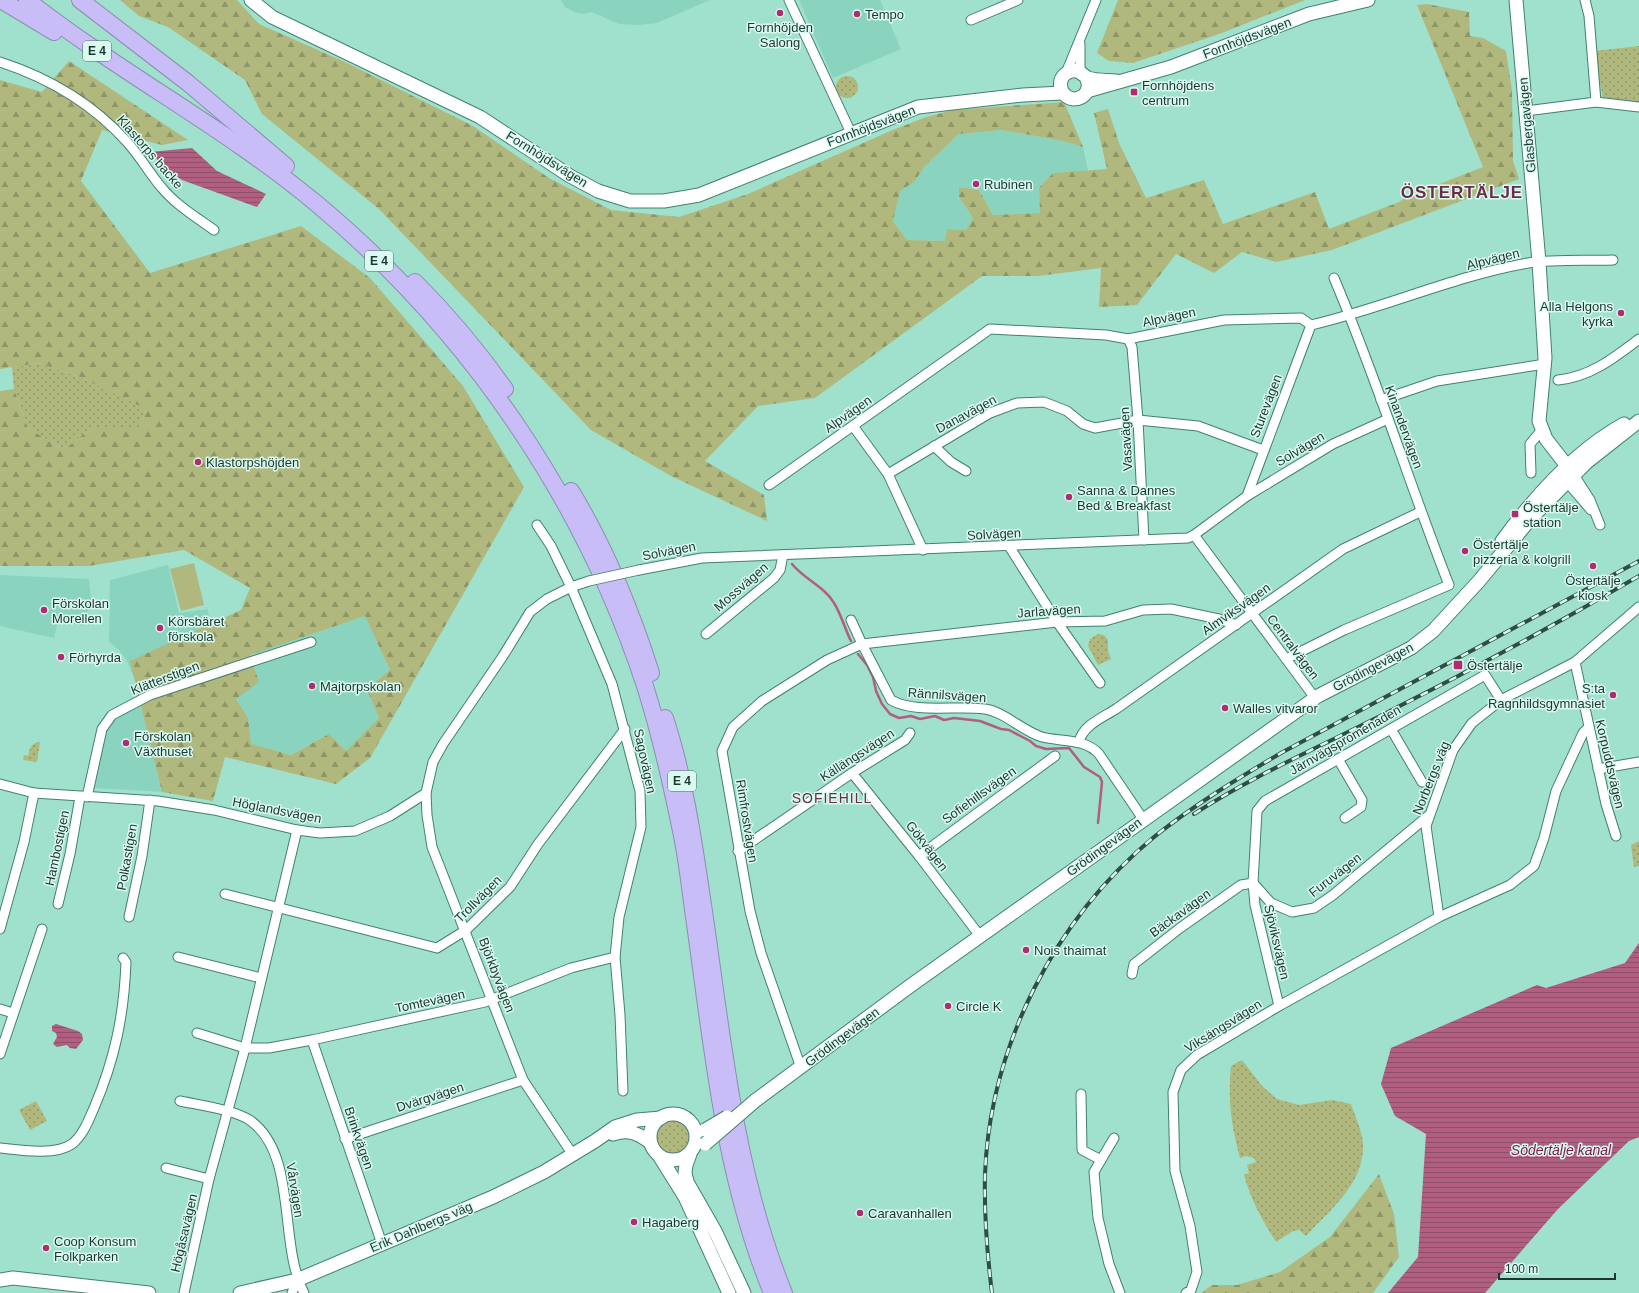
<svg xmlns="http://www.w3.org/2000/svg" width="1639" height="1293" font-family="Arial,sans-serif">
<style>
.built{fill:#8ad4bf}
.grass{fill:url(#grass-dots)}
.forest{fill:url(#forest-firs);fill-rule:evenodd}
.garden{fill:#b0b87d}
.water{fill:url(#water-rules)}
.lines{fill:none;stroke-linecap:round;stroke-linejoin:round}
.stream{stroke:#b05f81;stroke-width:2.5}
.street-casing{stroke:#418170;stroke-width:11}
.secondary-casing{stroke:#418170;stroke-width:15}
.highway-casing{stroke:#8c8eb1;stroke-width:18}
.street{stroke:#fff;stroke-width:9}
.secondary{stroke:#fff;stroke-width:13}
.highway{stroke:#c9bdf7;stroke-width:16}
.rail-casing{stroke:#2d4d45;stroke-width:4}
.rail{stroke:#dafaf0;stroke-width:2.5;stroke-dasharray:8;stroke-linecap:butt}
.street-bridge-casing{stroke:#418170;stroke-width:11;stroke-linecap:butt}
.secondary-bridge-casing{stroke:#418170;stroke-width:15;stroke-linecap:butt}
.street-bridge{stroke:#fff;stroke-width:9}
.secondary-bridge{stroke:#fff;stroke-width:13}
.poi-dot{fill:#b12b70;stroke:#dafaf0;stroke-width:1.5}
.labels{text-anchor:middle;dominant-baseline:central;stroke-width:3;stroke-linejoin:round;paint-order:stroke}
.shield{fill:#dafaf0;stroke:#547169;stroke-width:1}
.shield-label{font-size:12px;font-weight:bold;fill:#1b362f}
.poi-label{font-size:13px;fill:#1b362f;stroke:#dafaf0;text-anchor:start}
.street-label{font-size:13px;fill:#1b362f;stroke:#dafaf0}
.neighbourhood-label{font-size:14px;letter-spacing:1px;fill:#6d2b4a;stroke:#dafaf0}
.water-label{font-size:14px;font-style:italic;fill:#7c174c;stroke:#dafaf0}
.district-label{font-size:17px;font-weight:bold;letter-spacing:1px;fill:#6d2b4a;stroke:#dafaf0}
</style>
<defs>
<pattern id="grass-dots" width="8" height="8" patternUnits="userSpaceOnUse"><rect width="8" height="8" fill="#b0b87d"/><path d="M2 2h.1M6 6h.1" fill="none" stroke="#8e9667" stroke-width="1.8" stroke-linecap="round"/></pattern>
<pattern id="forest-firs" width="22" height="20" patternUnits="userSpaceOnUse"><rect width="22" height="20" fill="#b0b87d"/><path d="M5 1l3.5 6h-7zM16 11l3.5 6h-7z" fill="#8e9667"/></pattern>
<pattern id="water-rules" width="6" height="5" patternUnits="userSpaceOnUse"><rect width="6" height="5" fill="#b05f81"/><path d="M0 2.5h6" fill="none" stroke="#8e4f6a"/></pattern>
</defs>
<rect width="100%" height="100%" fill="#9fe1cd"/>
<g class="built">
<polygon points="561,0 710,0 657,23 638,25 619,24 592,12 583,14 574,12 565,7"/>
<polygon points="799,0 880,0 901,49 833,78"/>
<polygon points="1002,130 1063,141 1083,147 1088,171 1053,173 1039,188 1040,213 993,215 979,190 959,187 959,197 973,218 966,230 947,229 945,241 907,240 893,221 899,191 914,182 925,166 959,134"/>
<polygon points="168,565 179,613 208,609 215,666 140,692 127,661 119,650 109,642 110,580"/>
<polygon points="0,575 89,579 91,600 85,626 58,621 54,638 0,626"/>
<polygon points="365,616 390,670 367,689 379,718 346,751 329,734 291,755 250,744 248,718 235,698 259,682 250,655"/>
<polygon points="141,706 162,792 94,788 107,726 115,717"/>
</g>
<g class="grass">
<polygon points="1639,46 1639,103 1603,98 1594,51"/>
<circle cx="847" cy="87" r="11"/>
<polygon points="39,363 80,377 146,408 140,427 92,427 64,450 28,428 14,389 12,367"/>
<polygon points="1098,634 1104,635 1108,640 1108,651 1111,659 1098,665 1088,646 1090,639"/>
<path d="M40,742L37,762L23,760L24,755L28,756C30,748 31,743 40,742Z"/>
<polygon points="1639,841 1639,866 1634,867 1631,845"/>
<path d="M1242,1060L1262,1086L1277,1099L1299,1105L1333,1100L1351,1104C1355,1116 1362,1131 1363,1143C1365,1183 1331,1209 1306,1236L1299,1230L1293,1231L1276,1242C1262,1220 1251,1200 1244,1175L1249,1173L1247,1165L1256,1162L1254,1158L1246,1156L1240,1158C1231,1124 1228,1102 1231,1066Z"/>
<polygon points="36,1101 47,1121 30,1130 19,1110"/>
<circle cx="673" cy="1138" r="17"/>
</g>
<g class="forest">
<polygon points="120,0 237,0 259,24 345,62 473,126 549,178 611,210 679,217 748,194 888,132 926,117 953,110 1064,102 1083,147 1063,141 1002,130 959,134 925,166 914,182 900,191 893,221 907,240 945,241 947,229 966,230 973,218 959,197 959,187 979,190 993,215 1040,213 1039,188 1053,173 1107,169 1094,113 1108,109 1119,143 1146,198 1204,180 1223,224 1315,192 1329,229 1399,202 1406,197 1483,167 1417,5 1427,4 1469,12 1470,36 1483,38 1506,51 1512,90 1513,161 1519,179 1332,250 1276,262 1242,252 1214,273 1176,254 1137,305 1099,307 1101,268 1038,276 982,276 815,398 758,406 705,461 764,495 767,521 671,476 591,430 379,209 262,114 245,80 168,27 139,16"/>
<polygon points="1118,0 1305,0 1222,33 1133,63 1109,61 1097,53"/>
<path d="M69,61L188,140L162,145L102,130L81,181L150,273L301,226L370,278L463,386L524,487L370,758L336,784L225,757L213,801L162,792L130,661L241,610L250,588L184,550L89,566H0V391L14,389L28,428L64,450L92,427H140L146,409L80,377L39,363L0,369V80L42,92ZM365,616L390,670L367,689L379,718L346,751L329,734L291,755L251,744L248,718L236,699L259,682L250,655Z"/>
<polygon points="1379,1174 1394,1214 1399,1257 1373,1293 1201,1293 1212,1285 1237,1285 1280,1272 1330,1237"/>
</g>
<polygon class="garden" points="194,563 204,605 181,611 170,569"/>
<g class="water">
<polygon points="192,148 217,171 266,194 257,207 182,180 164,167 150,152"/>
<polygon points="1639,943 1639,1137 1629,1141 1558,1209 1485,1293 1388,1293 1418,1257 1426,1134 1395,1116 1381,1084 1391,1048 1537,985 1546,988 1625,963"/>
<polygon points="56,1024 78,1031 82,1034 83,1040 76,1049 70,1048 67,1045 57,1047 53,1044 57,1037 56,1033 52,1031 52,1026"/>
</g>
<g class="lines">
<g class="stream">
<path d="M792,564C804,579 825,587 834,603C841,614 845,629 851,641"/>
<polyline points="858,654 867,665 873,677 876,691 882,704 890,714 899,718 911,716 920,719 935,716 944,720 954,718 980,721 1001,729 1009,730 1030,741 1036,746 1046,749 1069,748 1084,767 1100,777 1102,782 1098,823"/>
</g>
<g class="street-casing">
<g id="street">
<polyline points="789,0 851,133"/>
<polyline points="1585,0 1589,16 1596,102"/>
<polyline points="971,20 1018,0"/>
<path d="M0,62C49,78 93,104 127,142C140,156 149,173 162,188C176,205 196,217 214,230"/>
<polyline points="1080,72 1080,44"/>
<polyline points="1066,73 1096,0"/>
<polyline points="1526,111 1596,102 1639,107"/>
<polyline points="1128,339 1132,347 1138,420 1144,540"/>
<path d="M1558,380C1590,377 1614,358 1639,339"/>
<polyline points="1381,400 1437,381 1545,364"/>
<polyline points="853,426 888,474 923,550"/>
<polyline points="934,446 951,462 966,471"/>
<polyline points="1531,473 1530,444 1541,431"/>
<polyline points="888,474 990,413 1017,403 1044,402 1067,411 1083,424 1095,428 1138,420 1198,426 1263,450"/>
<polyline points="1574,475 1590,500 1600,525"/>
<polyline points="1567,482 1591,510"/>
<path d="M769,485L990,329L1106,335L1128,339L1224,320L1301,318L1311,325C1384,308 1454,276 1528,263C1555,259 1585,261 1613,260"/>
<polyline points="1247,496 1311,325"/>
<polyline points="537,525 551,546 571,587 612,684 640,791 641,827 619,917 615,957 620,1015 623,1091"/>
<polyline points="1194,535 1315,698"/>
<polyline points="1009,546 1057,622 1100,683"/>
<polyline points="639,570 702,558 1188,538 1194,535 1247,496 1333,444 1388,419"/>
<path d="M851,620L862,644L891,700C916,714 956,705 985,709C1005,712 1022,731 1042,737C1061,742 1085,738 1099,754L1143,819"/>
<polyline points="706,634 774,578 780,570 783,555"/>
<path d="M1286,659L1344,630L1449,585C1409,483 1377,379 1334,278"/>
<polyline points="1575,662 1606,804 1616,836"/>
<polyline points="1391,729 1422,782"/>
<path d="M1079,742C1083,725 1102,718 1116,709L1343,549L1420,512"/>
<polyline points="1338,759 1362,800 1361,807 1345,818"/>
<polyline points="1598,769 1639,762"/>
<polyline points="852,773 919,856 980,936"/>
<polyline points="0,784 34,793 158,801 214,810 297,830 320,833 355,831 390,816 426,793"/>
<polyline points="87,797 102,729 112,715 150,695 311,642"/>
<polyline points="738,851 852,773 905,740 910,733"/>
<polyline points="919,856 1055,756"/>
<polyline points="1253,883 1271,903 1292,912 1314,908 1333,895 1428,816"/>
<polyline points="225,894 437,948 466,930 510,887 538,844 625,729"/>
<polyline points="58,904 70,854 80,797"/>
<polyline points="129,917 142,856 150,800"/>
<polyline points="1439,917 1426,826 1453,750 1472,723 1501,700 1575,662 1639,607"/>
<polyline points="0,929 24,842 34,793"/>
<polyline points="178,957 261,978"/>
<polyline points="1132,974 1134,964 1180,928 1241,885 1253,883"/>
<polyline points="1279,1006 1255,905 1253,883 1257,811 1265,801 1485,675 1501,700"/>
<polyline points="0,1009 13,1013"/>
<polyline points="197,1033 245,1048 269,1048 312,1040 485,1002 571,968 615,957"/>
<polyline points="312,1040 382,1244"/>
<polyline points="0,1054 42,929"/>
<polyline points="801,1068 761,953 750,911 722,751 733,727 762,701 827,660 862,644 1057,622 1105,621 1143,610 1171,609 1219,619 1236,625"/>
<polyline points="1081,1094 1082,1150 1101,1160 1094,1172 1098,1218 1109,1264 1120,1293"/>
<path d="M180,1101C199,1105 236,1110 251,1121C298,1156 278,1243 304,1293"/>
<polyline points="345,1139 523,1080"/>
<path d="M0,1148C19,1150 55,1156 72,1144C83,1136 89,1119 94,1108C115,1059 124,1015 126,962L123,958"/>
<polyline points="573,1155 523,1080 432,847 427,815 426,793 433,762 443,744 503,656 530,612 547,599 571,587 589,581"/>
<polyline points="1101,1160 1114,1138"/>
<polyline points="166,1168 209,1179"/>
<polyline points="184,1293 209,1179 245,1048 297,830"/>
<polyline points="292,1293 297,1280"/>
<polyline points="1186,1293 1191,1290 1197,1272 1190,1226 1175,1171 1173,1092 1181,1070 1197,1055 1279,1006 1439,917 1510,885 1534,866 1544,838 1556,791 1583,733 1588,728"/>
</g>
</g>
<g class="secondary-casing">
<g id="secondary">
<polyline points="251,0 272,17 480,117 570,176 598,191 630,201 664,201 699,195 918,107 1023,95 1062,93"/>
<polyline points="1516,0 1539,262 1545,358 1539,421 1546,439 1574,475"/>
<path d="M1086,77C1092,89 1085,99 1073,99C1058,96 1055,75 1072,71C1079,69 1082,75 1088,78C1097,81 1107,80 1116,81"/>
<polyline points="1087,91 1171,67 1309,14 1368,0"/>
<path d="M1502,541C1535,496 1575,451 1624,424"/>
<polyline points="756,1100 910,986 1318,696 1411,648 1433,631 1479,581 1532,517 1587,462 1639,421"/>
<circle cx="673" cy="1137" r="23"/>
<path d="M613,1134C629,1129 637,1133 650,1142"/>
<polyline points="690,1154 686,1165 685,1173 687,1182 715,1231 744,1293"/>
<polyline points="660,1157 685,1197 729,1293"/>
<polyline points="0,1280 13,1278 149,1293"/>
<polyline points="240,1293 297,1280 493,1197 544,1172 595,1141 615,1127 637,1120 661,1118"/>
</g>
</g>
<g class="highway-casing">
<g id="highway">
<polyline points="1,0 54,32"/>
<path d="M27,0C120,73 226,128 317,204C468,330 584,499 645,686C660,733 671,782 681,831C687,859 690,888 694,917C712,1043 723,1174 772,1293"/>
<polyline points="80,0 188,83 286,166"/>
<path d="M415,282C448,315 478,351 505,389"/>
<path d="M571,491C605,547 631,610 651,673"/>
<path d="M665,718C684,776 693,837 702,898C722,1030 733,1168 784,1293"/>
</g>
</g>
<use href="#street" class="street"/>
<use href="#secondary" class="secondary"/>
<use href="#highway" class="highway"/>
<g class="rail-casing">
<g id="rail">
<path d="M1194,814C1254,775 1320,747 1384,714C1470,671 1555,625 1639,576"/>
<path d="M992,1293C987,1253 984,1214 985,1174C990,1046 1055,919 1154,837C1194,805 1237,779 1281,753L1639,561"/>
</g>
</g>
<use href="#rail" class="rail"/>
<g class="street-bridge-casing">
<polyline id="street-bridge" points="589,581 639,570"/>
</g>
<g class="secondary-bridge-casing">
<g id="secondary-bridge">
<polyline points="705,1130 727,1117"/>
<polyline points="705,1144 756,1100"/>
</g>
</g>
<use href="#street-bridge" class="street-bridge"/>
<use href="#secondary-bridge" class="secondary-bridge"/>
</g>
<g class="poi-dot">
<circle cx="780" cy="13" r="4"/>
<circle cx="857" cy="14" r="4"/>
<rect x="1130" y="88" width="8" height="8" rx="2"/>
<circle cx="976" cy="184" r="4"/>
<circle cx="1621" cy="313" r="4"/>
<circle cx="198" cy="462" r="4"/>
<circle cx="1069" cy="497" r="4"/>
<rect x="1511" y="510" width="8" height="8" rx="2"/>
<circle cx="1465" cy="551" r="4"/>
<circle cx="1593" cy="566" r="4"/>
<circle cx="44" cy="610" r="4"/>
<circle cx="160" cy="628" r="4"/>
<circle cx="61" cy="657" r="4"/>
<rect x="1453" y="660" width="10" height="10" rx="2"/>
<circle cx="312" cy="686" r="4"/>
<circle cx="1613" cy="695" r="4"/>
<circle cx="1225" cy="708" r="4"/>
<circle cx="126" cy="743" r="4"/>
<circle cx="1026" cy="950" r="4"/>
<circle cx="948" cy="1006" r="4"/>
<circle cx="860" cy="1213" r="4"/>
<circle cx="634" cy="1222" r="4"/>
<circle cx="46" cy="1248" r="4"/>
</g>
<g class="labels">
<g class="shield">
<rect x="83" y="41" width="28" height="20" rx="3"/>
<rect x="365" y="251" width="28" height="20" rx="3"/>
<rect x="668" y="771" width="28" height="20" rx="3"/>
</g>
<g class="shield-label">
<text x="97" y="51">E 4</text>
<text x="379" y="261">E 4</text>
<text x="682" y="781">E 4</text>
</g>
<g class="poi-label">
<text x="865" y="14">Tempo</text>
<text x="780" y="27" text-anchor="middle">Fornhöjden<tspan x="780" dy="15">Salong</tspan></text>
<text x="1142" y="85">Fornhöjdens<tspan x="1142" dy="15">centrum</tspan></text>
<text x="984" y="184">Rubinen</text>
<text x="1613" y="306" text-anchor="end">Alla Helgons<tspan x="1613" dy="15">kyrka</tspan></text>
<text x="206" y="462">Klastorpshöjden</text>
<text x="1077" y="490">Sanna &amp; Dannes<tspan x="1077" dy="15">Bed &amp; Breakfast</tspan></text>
<text x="1523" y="507">Östertälje<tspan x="1523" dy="15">station</tspan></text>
<text x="1473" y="544">Östertälje<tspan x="1473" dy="15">pizzeria &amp; kolgrill</tspan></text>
<text x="1593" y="580" text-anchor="middle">Östertälje<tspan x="1593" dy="15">kiosk</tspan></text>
<text x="52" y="603">Förskolan<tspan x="52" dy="15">Morellen</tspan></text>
<text x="168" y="621">Körsbäret<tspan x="168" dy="15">förskola</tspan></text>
<text x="69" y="657">Förhyrda</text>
<text x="1467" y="665">Östertälje</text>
<text x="320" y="686">Majtorpskolan</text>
<text x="1605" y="688" text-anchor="end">S:ta<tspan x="1605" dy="15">Ragnhildsgymnasiet</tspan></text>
<text x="1233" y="708">Walles vitvaror</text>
<text x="134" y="736">Förskolan<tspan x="134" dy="15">Växthuset</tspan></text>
<text x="1034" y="950">Nois thaimat</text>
<text x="956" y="1006">Circle K</text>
<text x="868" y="1213">Caravanhallen</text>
<text x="642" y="1222">Hagaberg</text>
<text x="54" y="1241">Coop Konsum<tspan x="54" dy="15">Folkparken</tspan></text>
</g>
<g class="street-label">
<text transform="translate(1247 38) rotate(-21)">Fornhöjdsvägen</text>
<text transform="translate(1527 125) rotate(-95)">Glasbergavägen</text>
<text transform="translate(871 126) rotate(-21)">Fornhöjdsvägen</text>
<text transform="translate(150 152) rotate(49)">Klastorps backe</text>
<text transform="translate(547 159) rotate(32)">Fornhöjdsvägen</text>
<text transform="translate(1493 259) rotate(-14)">Alpvägen</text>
<text transform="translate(1169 317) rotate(-12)">Alpvägen</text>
<text transform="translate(1266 406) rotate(-69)">Sturevägen</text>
<text transform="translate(848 414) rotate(-35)">Alpvägen</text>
<text transform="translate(966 414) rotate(-28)">Danavägen</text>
<text transform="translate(1404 427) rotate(70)">Kinandervägen</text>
<text transform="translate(1126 439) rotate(-93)">Vasavägen</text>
<text transform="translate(1300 449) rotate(-31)">Solvägen</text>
<text transform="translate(994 534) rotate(-3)">Solvägen</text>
<text transform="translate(669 551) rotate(-11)">Solvägen</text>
<text transform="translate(741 587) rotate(-41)">Mossvägen</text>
<text transform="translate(1236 609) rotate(-35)">Almviksvägen</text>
<text transform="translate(1049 611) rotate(-4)">Jarlavägen</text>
<text transform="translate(1293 647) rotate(53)">Centralvägen</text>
<text transform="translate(1373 667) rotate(-28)">Grödingevägen</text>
<text transform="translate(165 678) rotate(-21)">Klätterstigen</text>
<text transform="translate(947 695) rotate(4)">Rännilsvägen</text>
<text transform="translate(1345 740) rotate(-30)">Järnvägspromenaden</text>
<text transform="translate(857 755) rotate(-33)">Källängsvägen</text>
<text transform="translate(645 761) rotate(78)">Sagovägen</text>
<text transform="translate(1610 764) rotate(77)">Korpuddsvägen</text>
<text transform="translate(1431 778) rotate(-68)">Norbergs väg</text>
<text transform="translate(979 795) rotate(-36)">Sofiehillsvägen</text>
<text transform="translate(277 810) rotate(11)">Höglandsvägen</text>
<text transform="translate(747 821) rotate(81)">Rimfrostvägen</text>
<text transform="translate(927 846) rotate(52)">Gökvägen</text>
<text transform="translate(1104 847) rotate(-36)">Grödingevägen</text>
<text transform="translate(57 848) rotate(-78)">Hambostigen</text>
<text transform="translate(127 857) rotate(-80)">Polkastigen</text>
<text transform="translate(1335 875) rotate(-38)">Furuvägen</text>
<text transform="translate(478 899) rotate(-45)">Trollvägen</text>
<text transform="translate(1180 913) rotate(-36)">Bäckavägen</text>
<text transform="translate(1277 942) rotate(77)">Sjöviksvägen</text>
<text transform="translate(497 975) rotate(69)">Björkbyvägen</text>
<text transform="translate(430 1001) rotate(-12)">Tomtevägen</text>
<text transform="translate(1223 1026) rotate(-32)">Viksängsvägen</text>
<text transform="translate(842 1037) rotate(-37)">Grödingevägen</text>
<text transform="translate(430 1097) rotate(-18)">Dvärgvägen</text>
<text transform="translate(359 1138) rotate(71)">Brinkvägen</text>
<text transform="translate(295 1190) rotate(81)">Vårvägen</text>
<text transform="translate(421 1227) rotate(-23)">Erik Dahlbergs väg</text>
<text transform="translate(184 1233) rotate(-77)">Högåsavägen</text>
</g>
<g class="neighbourhood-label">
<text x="832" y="798">SOFIEHILL</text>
</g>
<g class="water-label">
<text x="1561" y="1150">Södertälje kanal</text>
</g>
<g class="district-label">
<text x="1462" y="192">ÖSTERTÄLJE</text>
</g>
</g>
<path d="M1499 1273v6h116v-6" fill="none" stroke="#1b362f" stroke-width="2"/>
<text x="1505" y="1273" font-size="12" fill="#1b362f" stroke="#dafaf0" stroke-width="3" paint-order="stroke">100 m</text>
</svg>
